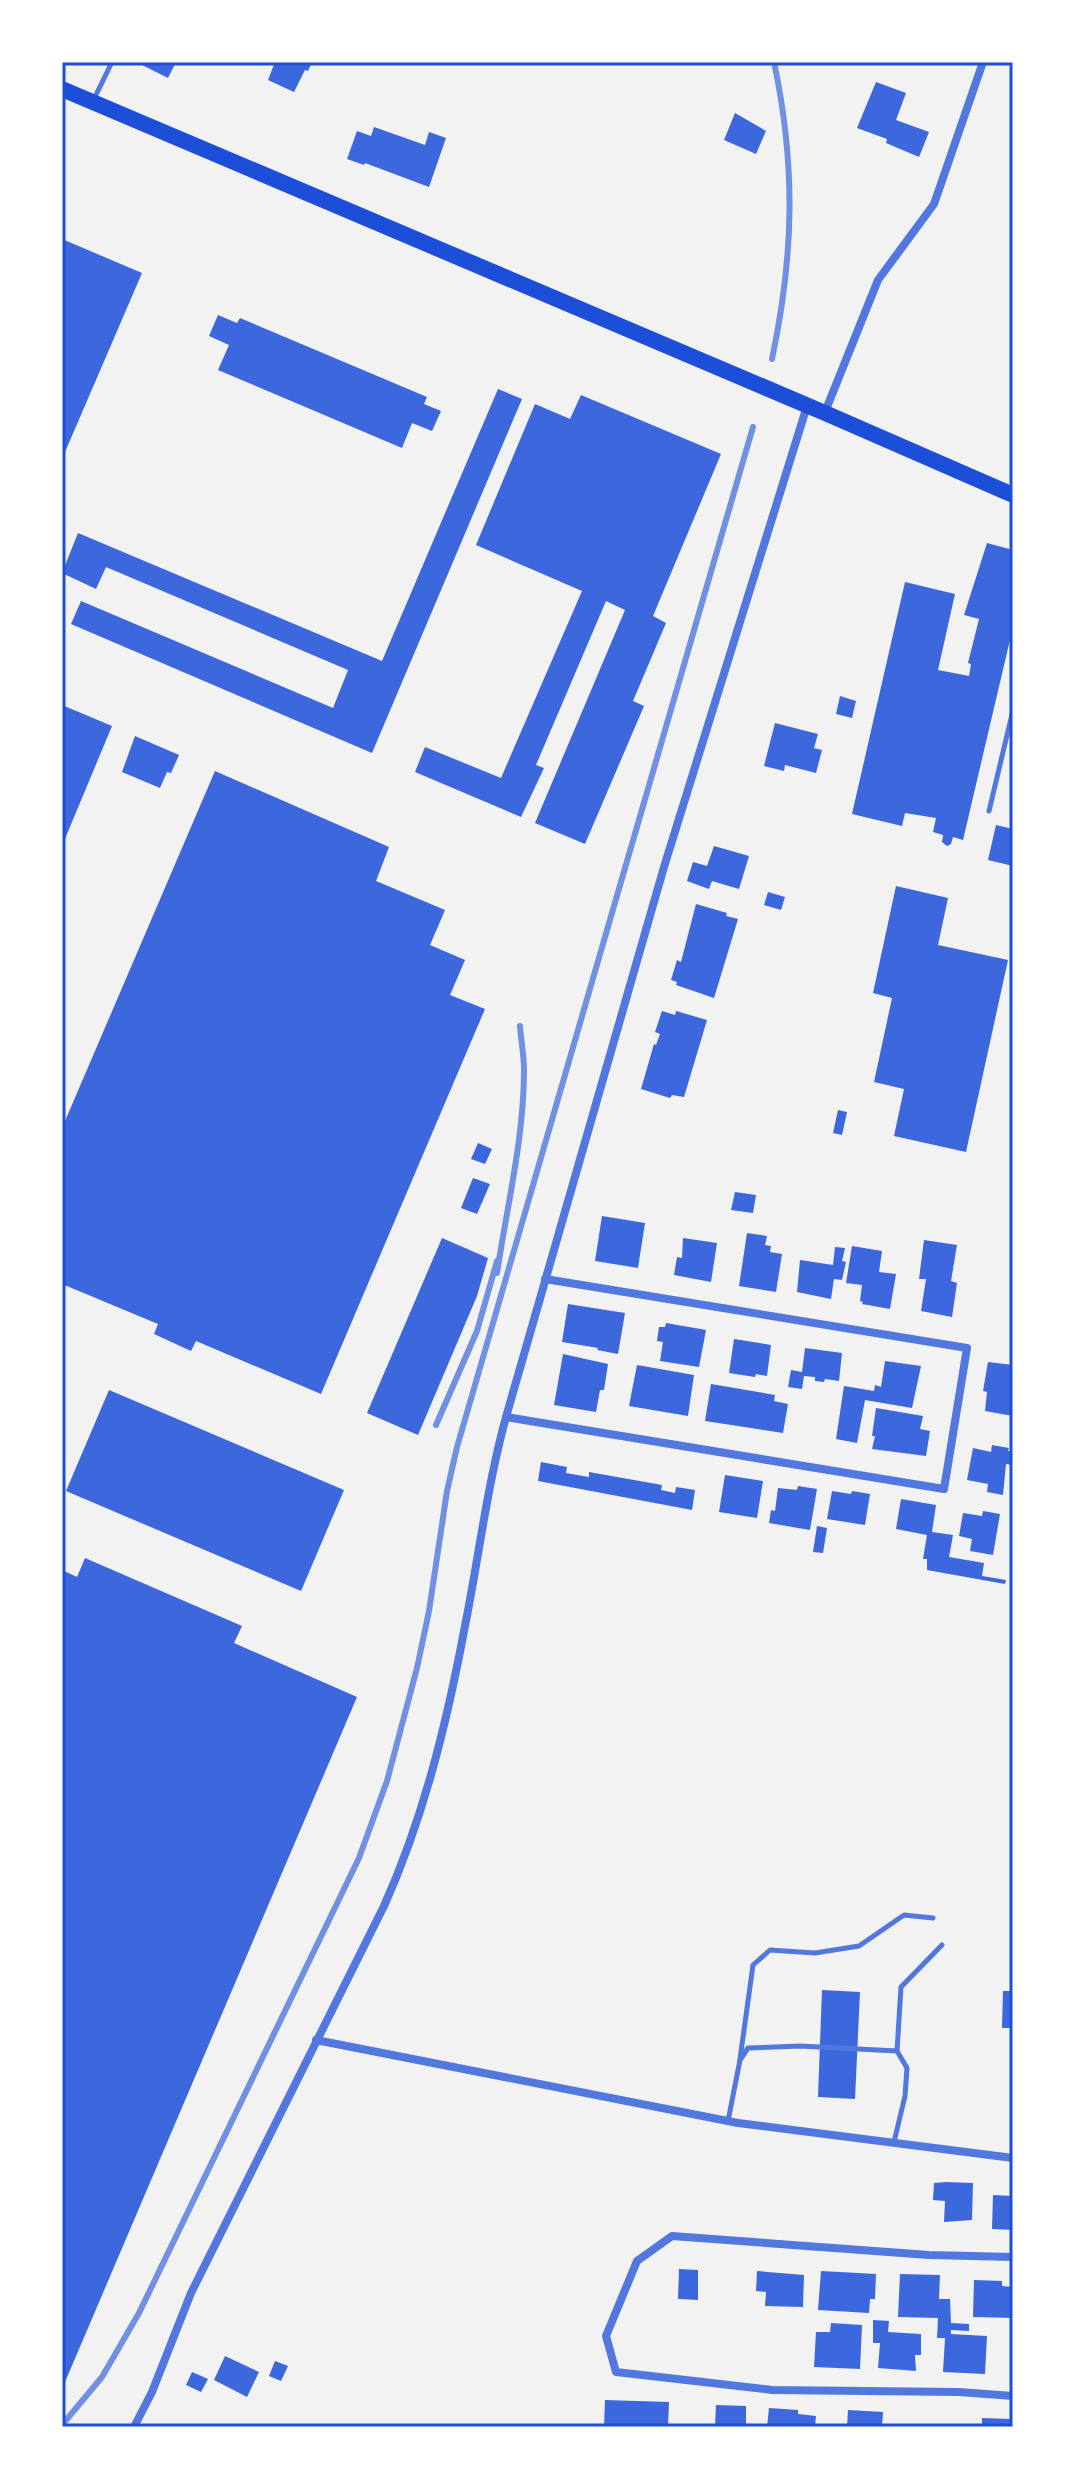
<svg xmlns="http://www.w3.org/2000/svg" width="1075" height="2489" font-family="Roboto,sans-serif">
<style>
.building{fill:#3d67dc}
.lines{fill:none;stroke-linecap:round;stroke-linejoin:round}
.service{stroke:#5277de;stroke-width:5}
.minor{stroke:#5277de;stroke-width:8}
.primary{stroke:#1d4ed8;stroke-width:16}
.rail{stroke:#7290e2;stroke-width:6}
.neatline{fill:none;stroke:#1d4ed8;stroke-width:3}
</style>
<rect width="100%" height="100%" fill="#f2f2f2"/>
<g class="building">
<polygon points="136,62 176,62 168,78"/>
<polygon points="275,62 312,62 308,71 305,70 294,92 268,80"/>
<polygon points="876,82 906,93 896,120 929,132 919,157 886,143 887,139 857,128"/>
<polygon points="735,113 766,131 756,154 724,140"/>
<polygon points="374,127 425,145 429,132 446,138 429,187 365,163 364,165 347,159 357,131 371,136"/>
<polygon points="62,239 142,273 62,459"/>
<polygon points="218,315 237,323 240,318 427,397 424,404 441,411 432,431 412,423 402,448 218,370 229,345 209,336"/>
<polygon points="498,389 522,399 372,753 71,624 81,601 333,708 348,670 106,567 96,589 62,573 78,533 382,661"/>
<polygon points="581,395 721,454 653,616 666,623 633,701 644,706 585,844 535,823 625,610 606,601 536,765 544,768 521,817 415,772 425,747 501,778 582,591 476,545 535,404 570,419"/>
<polygon points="987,543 1013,550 1013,627 963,840 953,837 951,844 947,846 942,842 943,835 933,832 936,818 905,813 902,826 852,814 905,582 955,594 938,670 969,676 971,664 968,663 979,619 964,615"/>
<polygon points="840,696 856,701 852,718 836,714"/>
<polygon points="62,705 112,726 62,846"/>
<polygon points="775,723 818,734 814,748 822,750 816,773 785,765 784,771 764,766"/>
<polygon points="135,736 179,755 171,773 167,772 160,788 122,772"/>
<polygon points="215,771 389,847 376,881 445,910 430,945 465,960 450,995 485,1009 321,1394 196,1341 191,1351 154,1334 158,1324 62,1284 62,1128"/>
<polygon points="996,825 1013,829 1013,866 988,860"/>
<polygon points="714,846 749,856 739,889 712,881 709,889 687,881 693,862 707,866"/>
<polygon points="896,886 948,898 938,945 1008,960 966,1152 894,1136 904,1089 874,1082 892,998 873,993"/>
<polygon points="768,892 785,897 781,910 764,905"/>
<polygon points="696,904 727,913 726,916 738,919 714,998 676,985 677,982 671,980 677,960 681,962"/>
<polygon points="662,1011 675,1015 676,1011 707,1020 684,1097 672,1095 670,1098 641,1089 654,1044 656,1045 660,1034 655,1032"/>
<polygon points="838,1110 847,1112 842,1135 833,1133"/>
<polygon points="478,1143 492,1149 485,1164 471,1159"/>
<polygon points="473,1178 490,1184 477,1214 461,1208"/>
<polygon points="735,1192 756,1195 753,1213 731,1210"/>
<polygon points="602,1216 645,1223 638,1268 595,1261"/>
<polygon points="747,1233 767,1236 765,1245 771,1246 770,1252 782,1254 776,1292 739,1286"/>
<polygon points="442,1238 488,1258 477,1296 418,1435 367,1413"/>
<polygon points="683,1238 717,1243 711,1282 674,1275 677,1257 682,1258"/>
<polygon points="924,1240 957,1245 951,1281 957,1283 952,1317 921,1311 926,1279 919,1279"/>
<polygon points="852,1246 882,1251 879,1272 896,1274 890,1309 862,1304 863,1302 860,1301 862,1285 846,1283"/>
<polygon points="835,1247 845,1248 842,1261 846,1262 842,1280 834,1279 831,1299 797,1292 800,1260 833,1265"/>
<polygon points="568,1304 625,1313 618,1354 597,1350 598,1348 562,1342"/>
<polygon points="666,1323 706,1330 699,1367 660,1361 663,1342 657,1341 659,1327 665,1327"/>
<polygon points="734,1339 771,1345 767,1376 756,1374 755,1377 729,1373"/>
<polygon points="805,1348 842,1353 839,1381 825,1379 824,1382 815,1381 815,1377 804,1376 802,1389 788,1387 791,1370 802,1372"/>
<polygon points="563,1354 608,1364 604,1390 600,1390 596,1412 554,1405"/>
<polygon points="885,1361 921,1366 912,1408 865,1400 857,1443 836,1439 844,1386 874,1391 875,1385 881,1387"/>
<polygon points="988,1362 1013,1365 1013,1416 985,1411 987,1392 983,1391"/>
<polygon points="637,1365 694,1375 688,1416 629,1406"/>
<polygon points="711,1384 775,1395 774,1401 788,1404 783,1433 705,1421"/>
<polygon points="109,1390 344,1490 301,1591 66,1491"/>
<polygon points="876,1408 923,1416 920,1429 930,1431 926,1456 872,1449 875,1436 872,1436"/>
<polygon points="992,1445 1009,1448 1008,1451 1013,1451 1013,1465 1006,1464 1003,1495 987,1492 988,1484 967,1480 973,1448 991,1452"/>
<polygon points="541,1462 567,1467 566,1473 589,1477 589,1472 662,1485 661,1490 675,1493 676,1487 695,1490 692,1510 538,1481"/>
<polygon points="725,1475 763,1481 757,1518 719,1512"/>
<polygon points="798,1486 817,1489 810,1530 769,1523 771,1510 775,1511 778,1488 797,1490"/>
<polygon points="832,1491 851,1494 852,1491 870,1494 865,1525 827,1519"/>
<polygon points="901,1499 936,1505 932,1532 953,1535 949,1557 984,1563 982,1576 1006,1580 1005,1584 927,1570 927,1559 923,1559 927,1535 896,1529"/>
<polygon points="983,1511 1000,1514 993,1555 970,1551 972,1539 959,1536 963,1513 982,1516"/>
<polygon points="817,1526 827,1528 823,1553 813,1552"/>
<polygon points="85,1558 242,1626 234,1643 357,1697 62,2389 62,1570 77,1577"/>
<polygon points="822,1990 860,1992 855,2099 818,2097"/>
<polygon points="1003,1991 1013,1991 1013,2028 1002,2028"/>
<polygon points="946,2182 973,2183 972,2220 944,2222 945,2201 933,2200 934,2183"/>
<polygon points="993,2195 1013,2196 1013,2230 992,2229"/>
<polygon points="679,2269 698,2270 698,2300 678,2299"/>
<polygon points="757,2271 804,2275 803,2307 765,2306 766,2292 756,2291"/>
<polygon points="821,2271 876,2274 875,2299 870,2299 869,2313 818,2310"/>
<polygon points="900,2274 940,2275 939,2299 950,2299 951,2323 969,2324 969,2331 951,2330 951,2334 987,2336 985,2374 943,2372 945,2338 937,2338 938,2318 898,2317"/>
<polygon points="974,2280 1002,2281 1002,2286 1013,2287 1013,2318 973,2317"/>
<polygon points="873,2320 889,2321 888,2332 921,2334 921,2355 915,2355 916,2371 878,2368 880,2343 873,2343"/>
<polygon points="831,2323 862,2325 860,2369 814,2367 816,2332 830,2332"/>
<polygon points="225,2356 259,2372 247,2397 214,2380"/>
<polygon points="275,2361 288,2366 281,2381 269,2376"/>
<polygon points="192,2372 208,2379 201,2392 186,2385"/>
<polygon points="605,2400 669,2402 668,2427 604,2427"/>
<polygon points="716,2405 746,2406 746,2427 715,2427"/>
<polygon points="769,2408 798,2410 798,2414 816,2416 815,2427 767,2427"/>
<polygon points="848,2410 883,2412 882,2427 847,2427"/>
<polygon points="982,2418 1012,2419 1012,2427 982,2427"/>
</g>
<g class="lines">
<g class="service">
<polyline points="93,101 112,62"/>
<polyline points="989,811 1013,710"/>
<polyline points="897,2051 901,1987 942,1945"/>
<polyline points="740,2059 753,1965 770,1950 815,1953 859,1946 904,1915 933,1918"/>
<polyline points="728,2121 740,2060 748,2048 800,2046 897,2051 907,2068 905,2096 894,2142"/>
</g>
<g class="minor">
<polyline points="825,412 878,280 934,204 983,62"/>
<polyline points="506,1417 944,1489 967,1348 545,1279"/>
<polyline points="316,2040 738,2123 1013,2158"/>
<polyline points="1013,2257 929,2255 672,2236 637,2261 606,2336 616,2372 772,2390 959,2392 1013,2396"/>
<path d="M134,2427L152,2392L191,2293L384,1906C424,1817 447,1722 465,1626C479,1556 487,1486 506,1417L664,867L807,406"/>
</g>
<polyline class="primary" points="62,89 825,413 1013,495"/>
<g class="rail">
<path d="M772,359C794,255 796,166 774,62"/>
<path d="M497,1273C507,1206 524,1138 524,1070C524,1055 521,1041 520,1026"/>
<polyline points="436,1425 477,1331 497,1261"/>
<polyline points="62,2425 102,2377 139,2313 359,1858 387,1781 417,1668 429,1611 447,1491 457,1447 753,427"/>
</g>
</g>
<rect width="1075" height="2489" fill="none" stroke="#ffffff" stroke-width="128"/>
<rect x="64" y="64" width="947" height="2361" class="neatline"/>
</svg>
